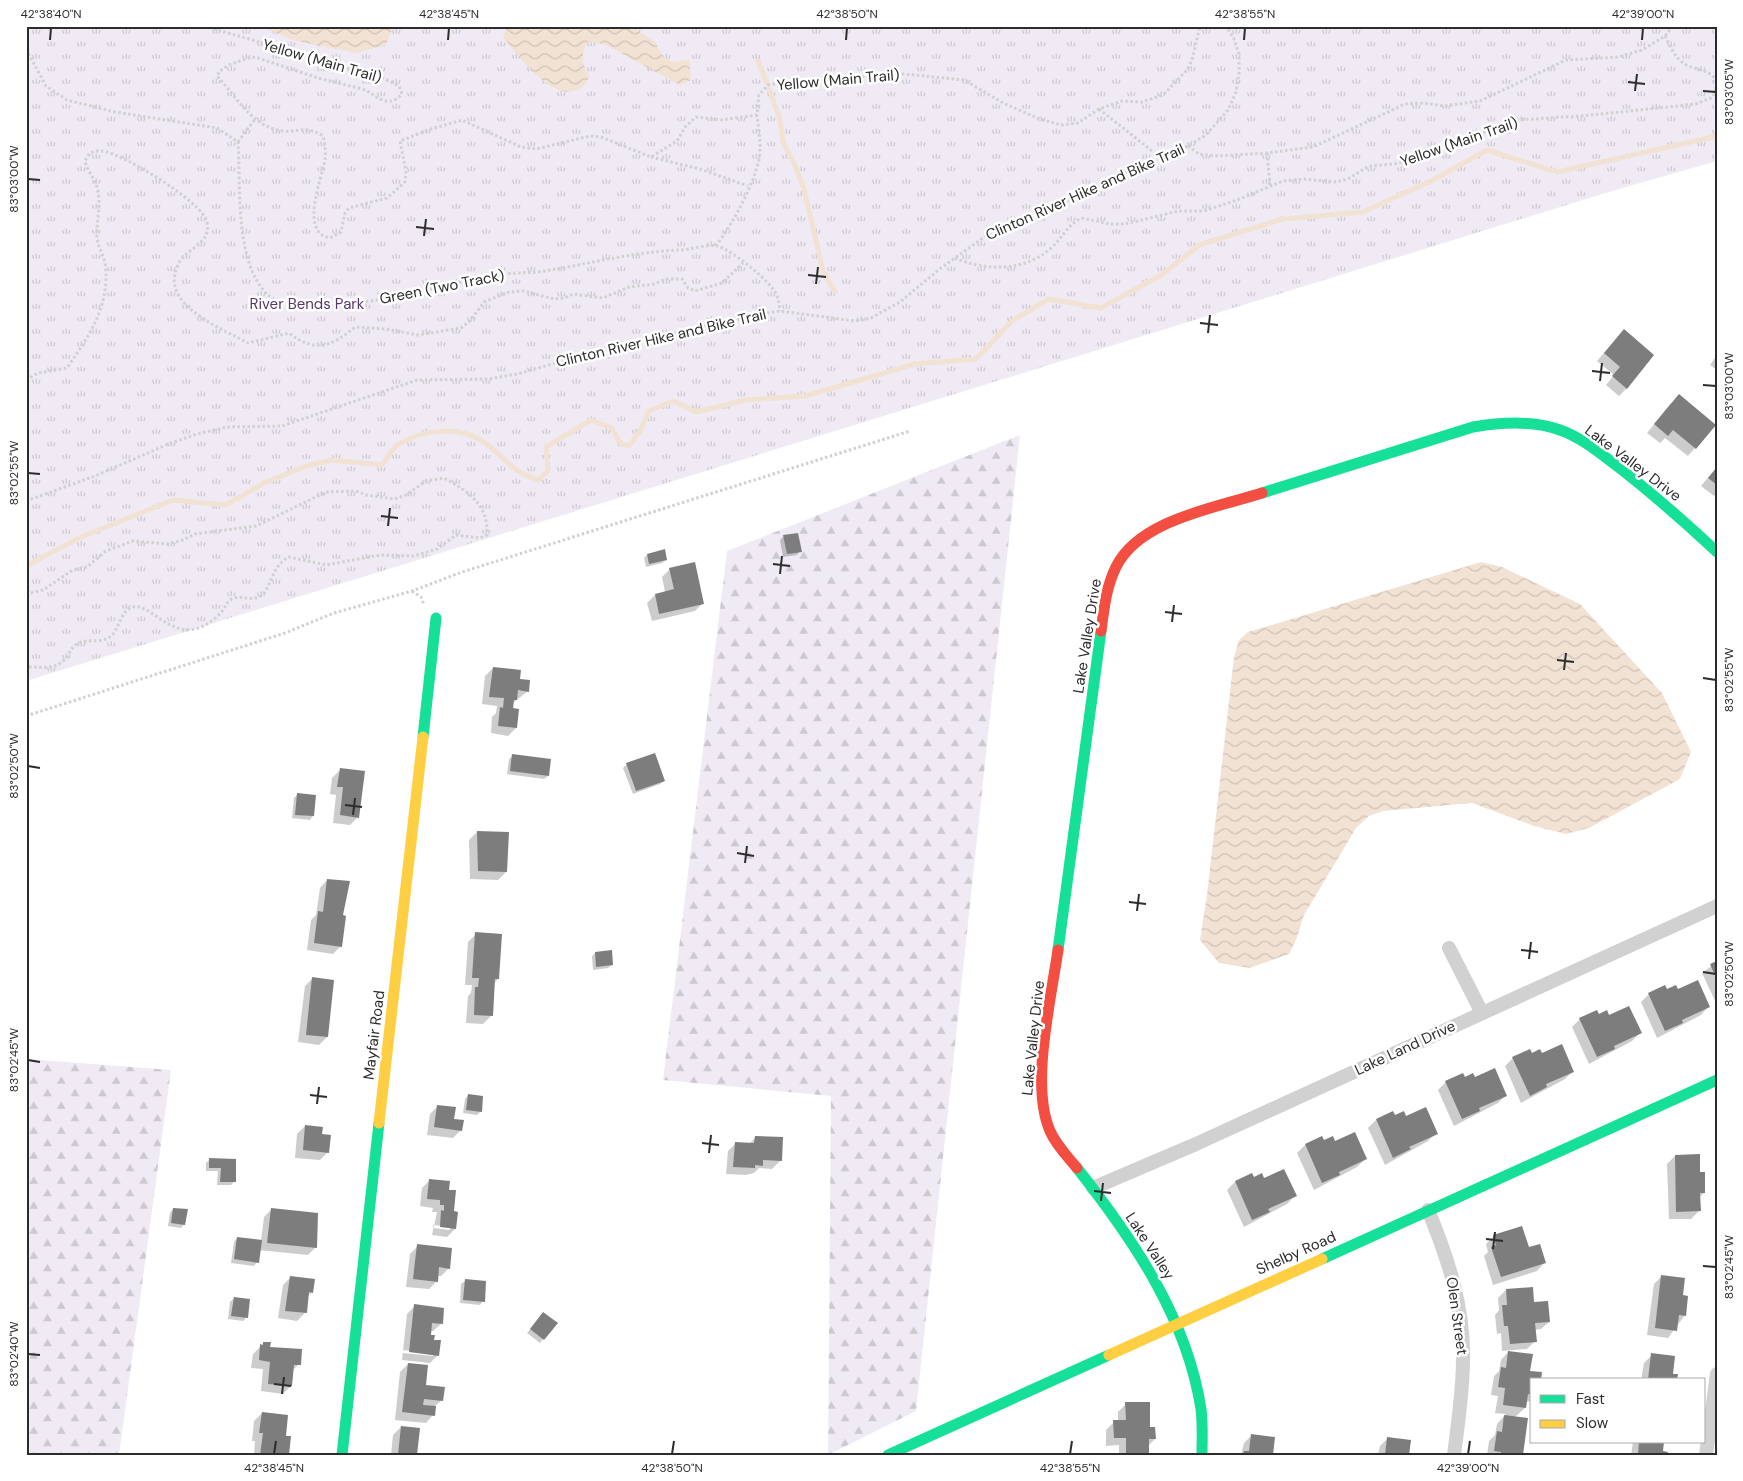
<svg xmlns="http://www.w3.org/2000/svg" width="1743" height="1481" font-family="'DM Sans',sans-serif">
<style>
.forest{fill:url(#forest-firs)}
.park{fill:url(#park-tufts)}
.water{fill:url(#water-waves)}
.shadow{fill:#0003;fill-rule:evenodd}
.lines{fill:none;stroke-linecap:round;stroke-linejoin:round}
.stream{stroke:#f2e2d4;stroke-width:5}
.building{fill:#7d7d7d}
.path{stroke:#d1d1d1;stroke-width:3;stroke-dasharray:2.5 2.5;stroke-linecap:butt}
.street{stroke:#d1d1d1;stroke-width:14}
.fast{stroke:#16e098;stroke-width:11}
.slow{stroke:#ffcf43;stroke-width:11}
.jam{stroke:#f24e42;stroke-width:11}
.ticks{fill:none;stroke:#2c2c2c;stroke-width:2}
.labels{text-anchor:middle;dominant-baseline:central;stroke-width:5;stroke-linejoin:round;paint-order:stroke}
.street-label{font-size:15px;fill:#2c2c2c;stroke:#fff}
.park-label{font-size:15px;fill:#54376b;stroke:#fff}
.neatline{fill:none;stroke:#2c2c2c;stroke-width:2}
.ticks-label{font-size:12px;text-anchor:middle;fill:#2c2c2c}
</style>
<defs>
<pattern id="forest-firs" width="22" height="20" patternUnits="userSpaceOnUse" patternTransform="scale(1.25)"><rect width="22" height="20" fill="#efeaf4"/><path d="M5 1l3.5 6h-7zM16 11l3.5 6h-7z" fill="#cdc9d1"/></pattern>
<pattern id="park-tufts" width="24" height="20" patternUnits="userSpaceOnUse" patternTransform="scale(1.25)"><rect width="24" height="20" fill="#efeaf4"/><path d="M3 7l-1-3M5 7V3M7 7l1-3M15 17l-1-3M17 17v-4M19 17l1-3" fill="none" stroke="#cdc9d1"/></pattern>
<pattern id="water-waves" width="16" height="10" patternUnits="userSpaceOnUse" patternTransform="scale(1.25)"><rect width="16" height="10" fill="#f2e2d4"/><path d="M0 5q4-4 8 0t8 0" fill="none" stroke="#d0c2b6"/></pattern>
</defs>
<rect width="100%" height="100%" fill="#fff"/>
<g class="forest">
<polygon points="1020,435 916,1411 828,1455 831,1096 663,1080 727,551"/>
<polygon points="26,1059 171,1070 119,1455 26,1455"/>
</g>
<polygon class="park" points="26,26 1717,26 1717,161 1612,191 26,681"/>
<g class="water">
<polygon points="261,26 393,26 386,45 355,53 292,40"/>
<path d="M507,26H631L655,42L663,57L673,62L689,60L691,80L680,85L604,44L587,42C581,56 581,64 590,76C567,121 520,58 503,37Z"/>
<polygon points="1481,562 1502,567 1580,604 1662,693 1691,752 1680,779 1589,828 1566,834 1534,826 1472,803 1383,811 1369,816 1356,828 1304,915 1296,940 1289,954 1250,968 1219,963 1200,940 1207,895 1234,657 1239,640 1248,632"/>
</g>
<g class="shadow">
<polygon points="1616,339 1627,388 1619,396 1606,385 1614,375 1597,361"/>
<polygon points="1717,355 1717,370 1710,365"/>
<polygon points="1671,403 1715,425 1688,456 1665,438 1660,443 1647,433"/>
<polygon points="1717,467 1717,493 1714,496 1701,486"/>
<polygon points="784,536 800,551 797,555 783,557 780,540"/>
<polygon points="647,555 666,560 662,563 646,567 644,558"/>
<polygon points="670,569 703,603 695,611 652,621 647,603 655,595 665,592 662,577"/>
<polygon points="493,668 518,680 528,691 513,703 516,728 508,736 491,733 492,717 496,713 497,706 482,704 485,676"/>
<polygon points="513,756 548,776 544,779 507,774 509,759"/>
<polygon points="627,764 664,781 660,784 633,794 623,768"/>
<polygon points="340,770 358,817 350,825 333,823 336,795 330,794 332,778"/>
<polygon points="298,794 313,816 310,820 292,818 294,798"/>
<polygon points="477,832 506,872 498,880 470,879 469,840"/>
<polygon points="327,880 341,946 333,954 307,950 311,920 316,915 320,888"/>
<polygon points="476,934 498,979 493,984 491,1016 483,1024 466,1023 468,996 471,993 472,985 465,985 468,942"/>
<polygon points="595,953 612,965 608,968 593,970 592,956"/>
<polygon points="1717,962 1717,1005 1702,973"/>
<polygon points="313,978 327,1037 319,1045 298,1042 305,986"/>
<polygon points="1667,990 1677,991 1708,1007 1701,1015 1657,1038 1641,1002 1649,994"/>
<polygon points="1599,1016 1609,1017 1640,1033 1632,1041 1589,1064 1572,1027 1580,1019"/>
<polygon points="1531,1054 1541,1055 1573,1071 1565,1079 1521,1103 1505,1066 1513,1058"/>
<polygon points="1464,1078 1474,1079 1506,1095 1498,1103 1454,1126 1438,1090 1446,1082"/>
<polygon points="468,1095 481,1111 477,1115 463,1113 465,1099"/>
<polygon points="438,1106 461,1130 453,1138 427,1135 430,1114"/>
<polygon points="1393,1113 1394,1117 1405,1117 1436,1133 1428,1141 1385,1165 1368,1128 1376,1120"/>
<polygon points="305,1126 321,1135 328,1152 320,1160 295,1158 297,1134"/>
<polygon points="756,1137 780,1161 772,1169 759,1168 754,1173 746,1175 726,1174 728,1151 736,1143 749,1144"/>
<polygon points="1322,1138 1323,1142 1334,1143 1365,1159 1357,1167 1314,1190 1297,1153 1305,1145"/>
<polygon points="1675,1156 1699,1173 1704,1193 1699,1198 1699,1211 1691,1219 1669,1219 1667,1164"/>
<polygon points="210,1159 235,1160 234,1182 231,1185 217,1185 218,1171 206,1171 206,1163"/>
<polygon points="1252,1175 1253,1179 1264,1179 1295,1196 1287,1204 1244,1227 1227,1190 1235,1182"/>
<path d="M430,1180L452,1212L455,1229L447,1237L432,1235L437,1212H432L433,1208L420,1206L422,1188ZM433,1225L450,1227V1230L433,1228Z"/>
<polygon points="173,1209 184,1224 181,1228 168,1226 170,1213"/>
<polygon points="272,1209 316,1247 308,1255 259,1250 257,1262 254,1266 231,1263 234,1242 237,1238 261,1241 264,1217"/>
<polygon points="1494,1236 1528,1248 1544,1263 1537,1271 1493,1285 1484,1256 1488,1252 1486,1244"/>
<polygon points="418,1246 449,1268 441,1276 437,1276 437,1281 429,1289 406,1287 410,1254"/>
<polygon points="1662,1276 1685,1315 1668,1338 1647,1335 1654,1284"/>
<polygon points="291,1277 312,1292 307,1297 305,1313 297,1321 278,1318 283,1285"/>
<polygon points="465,1281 483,1301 480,1305 460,1303 461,1284"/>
<polygon points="1506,1290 1533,1304 1549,1322 1541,1329 1534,1330 1535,1341 1527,1349 1502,1351 1501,1333 1497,1334 1495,1315 1499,1310 1498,1298"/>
<polygon points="234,1298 247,1317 243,1321 228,1319 230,1302"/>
<path d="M415,1306L441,1324L433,1331H430L429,1336L438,1355L430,1363L402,1360L407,1314ZM403,1350L433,1354V1356L403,1353Z"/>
<polygon points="540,1317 543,1339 540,1343 527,1333"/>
<polygon points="264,1343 299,1364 292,1371 291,1386 283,1394 261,1391 263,1369 251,1368 253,1354"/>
<polygon points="1509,1351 1529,1372 1532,1380 1532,1401 1525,1402 1525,1408 1515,1417 1522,1455 1487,1455 1489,1441 1495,1435 1497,1424 1506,1414 1495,1413 1498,1396 1491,1395 1494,1376 1499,1371 1501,1360"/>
<polygon points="1652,1355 1671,1375 1676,1380 1641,1380 1644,1363"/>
<polygon points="408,1364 425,1386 442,1400 434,1407 433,1415 426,1423 395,1420 400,1372"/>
<polygon points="1126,1404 1149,1428 1155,1439 1148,1446 1148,1455 1119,1455 1119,1445 1106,1446 1106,1430 1114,1422 1118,1422 1118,1412"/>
<polygon points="262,1413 285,1437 288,1455 254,1455 255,1441 252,1441 254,1421"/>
<polygon points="401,1427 416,1455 391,1455 393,1435"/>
<polygon points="1252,1435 1272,1455 1241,1455 1244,1443"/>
<polygon points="1388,1438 1408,1455 1378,1455 1380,1446"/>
<polygon points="1633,1442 1662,1442 1661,1452 1666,1455 1631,1455"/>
</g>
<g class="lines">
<g class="stream">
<polyline points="758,61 767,83"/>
<polyline points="769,89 780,119 783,142 794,163 804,189 823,271 835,292"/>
<path d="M26,566L81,537L173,500L226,505L264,483L306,466L332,460L382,465C387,459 392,448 399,444C426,428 464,425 489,446C509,462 513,472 539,480L548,470L546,447L591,420L612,428L620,443L629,446L640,431L649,411L673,401L696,412L745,400L805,396L915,364L976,359L1012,321L1049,299L1101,308L1163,274L1199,245L1283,219L1363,212L1433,180L1487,150L1557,172L1717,136"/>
</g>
</g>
<g class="building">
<polygon points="1624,329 1654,355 1627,389 1612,376 1620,367 1604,353"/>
<polygon points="1679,394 1716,425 1696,449 1673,430 1668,436 1654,424"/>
<polygon points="1717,467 1717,485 1708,478"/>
<polygon points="798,533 802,552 787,554 783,535"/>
<polygon points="665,549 667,560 649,564 647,554"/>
<polygon points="695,562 704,604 659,614 655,594 674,589 669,568"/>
<polygon points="493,667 521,670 520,679 530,680 529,692 518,690 517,700 514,700 513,708 519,709 517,728 498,726 500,707 503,708 504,698 489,697"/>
<polygon points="655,753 665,781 636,791 626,763"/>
<polygon points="512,754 551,759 549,776 510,771"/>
<polygon points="340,768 365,771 359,818 340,815 343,787 337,787"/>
<polygon points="297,793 316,795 314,816 295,815"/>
<polygon points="477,831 509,832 507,872 478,871"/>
<polygon points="327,879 350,881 343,915 346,916 342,947 314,943 318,911 323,912"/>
<polygon points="475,932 502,934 499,979 495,979 493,1016 474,1015 475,987 478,987 479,978 472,978"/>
<polygon points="612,950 613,965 596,967 595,952"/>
<polygon points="1717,961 1717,980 1710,964"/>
<polygon points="312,977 334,980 328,1037 306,1035"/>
<polygon points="1698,980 1710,1007 1682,1020 1683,1023 1665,1031 1648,993 1665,985 1667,989 1676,985 1678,989"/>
<polygon points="1629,1006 1642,1033 1614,1046 1615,1049 1597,1057 1579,1018 1597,1010 1599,1014 1607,1010 1609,1015"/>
<polygon points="1562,1044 1574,1072 1546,1084 1547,1087 1530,1096 1512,1057 1530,1049 1532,1053 1540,1049 1542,1053"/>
<polygon points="1495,1068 1507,1096 1479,1108 1480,1111 1462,1119 1445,1081 1463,1073 1465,1077 1473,1073 1475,1077"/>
<polygon points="468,1094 483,1096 482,1112 466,1110"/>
<polygon points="437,1105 456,1107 454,1119 464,1120 462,1131 434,1127"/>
<polygon points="1426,1107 1438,1134 1409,1147 1411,1149 1393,1158 1376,1119 1393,1111 1395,1115 1404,1111 1406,1116"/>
<polygon points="305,1125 323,1127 322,1134 331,1135 329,1153 303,1150"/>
<polygon points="1355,1132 1367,1159 1339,1172 1340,1175 1322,1183 1305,1144 1322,1136 1324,1140 1333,1136 1335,1141"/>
<polygon points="755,1136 783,1137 782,1161 763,1160 763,1166 755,1165 755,1168 733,1167 735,1142 754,1143"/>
<polygon points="1700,1154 1700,1172 1705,1172 1705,1193 1700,1193 1701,1211 1676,1212 1675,1155"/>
<polygon points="209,1158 236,1159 236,1182 220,1182 221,1168 209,1168"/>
<polygon points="1284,1169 1297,1196 1268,1209 1270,1212 1252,1220 1235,1181 1252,1173 1254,1177 1262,1173 1264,1178"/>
<polygon points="429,1179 450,1181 449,1190 456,1190 454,1211 458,1212 456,1229 440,1227 441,1210 444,1211 444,1205 440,1205 440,1200 427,1199"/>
<polygon points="173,1208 188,1209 185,1225 171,1223"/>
<polygon points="271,1208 318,1213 317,1248 267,1243"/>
<polygon points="1522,1226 1529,1247 1540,1244 1546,1263 1501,1277 1491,1247 1496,1245 1493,1235"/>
<polygon points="237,1237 262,1240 259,1263 234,1259"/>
<polygon points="417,1244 452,1248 450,1269 439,1267 438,1282 413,1279"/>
<polygon points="1661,1275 1685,1278 1683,1295 1688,1296 1686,1316 1679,1315 1677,1331 1655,1328"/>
<polygon points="290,1276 315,1279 313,1293 309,1292 307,1313 285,1311"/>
<polygon points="465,1279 486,1281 485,1302 463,1300"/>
<polygon points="1533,1287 1534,1302 1548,1301 1550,1322 1535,1323 1537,1342 1510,1344 1508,1326 1504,1326 1502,1305 1507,1305 1506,1289"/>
<polygon points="234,1297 250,1299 248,1318 231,1316"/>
<polygon points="414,1304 444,1308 443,1324 432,1323 431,1335 435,1335 434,1340 441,1340 439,1356 409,1352"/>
<polygon points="543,1312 558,1323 544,1340 530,1329"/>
<polygon points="263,1342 271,1342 270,1347 302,1349 301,1365 294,1365 292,1386 268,1384 270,1362 259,1360 260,1344 263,1345"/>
<polygon points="1508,1351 1533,1354 1530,1371 1542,1372 1541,1380 1532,1380 1532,1395 1528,1394 1526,1408 1503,1405 1505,1388 1498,1387 1501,1367 1506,1368"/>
<polygon points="1651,1353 1675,1356 1673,1374 1678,1374 1677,1380 1648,1380"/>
<polygon points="408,1363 428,1365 426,1385 445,1387 443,1401 424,1399 423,1405 436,1406 435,1416 402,1412"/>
<polygon points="1125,1402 1150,1402 1150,1427 1155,1427 1156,1439 1149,1439 1149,1455 1126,1455 1126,1438 1114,1438 1113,1420 1126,1420"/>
<polygon points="262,1412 288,1415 286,1436 291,1436 289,1455 260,1455 263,1433 259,1433"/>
<polygon points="1504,1415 1528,1418 1523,1455 1501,1455 1501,1452 1494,1451 1497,1431 1502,1432"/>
<polygon points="401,1426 420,1428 417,1455 398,1455"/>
<polygon points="1251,1434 1275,1437 1273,1455 1243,1455 1244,1451 1249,1451"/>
<polygon points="1387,1437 1411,1440 1409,1455 1385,1455"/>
<polygon points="1639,1442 1664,1442 1663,1451 1668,1452 1667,1455 1638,1455"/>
</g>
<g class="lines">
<g class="path">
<path d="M204,26L383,78L399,86L402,94C390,108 379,99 366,90L318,78L258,58L251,57L229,65L220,71L217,76C234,94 250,122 274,129C294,136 303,123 323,136C325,144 326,152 325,160C322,178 299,233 330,238L341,232L345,213L349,208L387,198L405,182L406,172L400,141L431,129L462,120L521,147L536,149L590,136L601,137L651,157L677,141L686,126L696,117L721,120L757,115L759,95L768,85L789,81L903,74L964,80L1005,104L1040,119L1061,125L1078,123L1099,109L1122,101L1142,102L1163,95L1187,70L1192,60L1200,26"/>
<path d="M1665,36C1670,45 1674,56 1682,62C1694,72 1711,67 1717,83"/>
<path d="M26,49L46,86L67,100L115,112L217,128L238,142C241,185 234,261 267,294C302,328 450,282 496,275C510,273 524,273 538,272C585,265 631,252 679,250C690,250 706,244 717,246C732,250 772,282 777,296C779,301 779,306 780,311"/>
<polyline points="1099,109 1161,158"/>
<polyline points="238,142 255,119"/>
<polyline points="1188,146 1199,154 1217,156 1267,153 1313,147 1405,104 1424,103 1444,106 1480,101 1566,60 1619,57 1642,50 1665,36 1673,26"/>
<polyline points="1267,153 1270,185"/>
<polyline points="651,157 700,169 748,186"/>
<path d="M716,246C733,223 761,174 760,147C760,136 758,125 757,115"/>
<path d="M955,258C985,271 1025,272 1051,248C1062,238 1067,226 1081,218L1110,224H1125L1179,211H1204L1237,200L1283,181L1303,179L1337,182L1348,179L1369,166L1394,164L1417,159L1430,150L1523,119C1540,120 1555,116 1572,117L1696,104L1713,97L1717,87"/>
<path d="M26,380L38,373L67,368C89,336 111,305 105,263C103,254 98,247 97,238C96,222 101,208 98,192C97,180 87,172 85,161L90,153C94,152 98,150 102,151C122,153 203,202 207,222C211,241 194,246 183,257C179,261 176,269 175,274C167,308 225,330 248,343L289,333C315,353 331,347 355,327L386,329L418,335L461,328L470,321L484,302L509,292L524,291L554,299L564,298L573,294L603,298L629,287L655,284L665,279H682L688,288L695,291L722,283L743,263"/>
<polyline points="26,501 95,476 171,443 197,434 227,427 282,426 417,380 488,379 517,374 581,356 742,317 780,311 855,321 871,318 900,302 941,268 987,235 1037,215 1123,174 1188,146 1206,135 1228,110 1236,92 1239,73 1239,54 1234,39 1226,26"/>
<polyline points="412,591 421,597 424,605"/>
<path d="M26,594L43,590L73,570L87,567L106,551L133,541L168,544L183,540L195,534L256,526L326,492L356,491L366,495L395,499L406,495L426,481L444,478C468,491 489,505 487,535L480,538L456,535L437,549L414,556L380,555L326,565L289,557C274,564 273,580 264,593C255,604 242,594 232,599C227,601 226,606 223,610C216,619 205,627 195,629C168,635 149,603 133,607C122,609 119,627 113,634C104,644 92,639 81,642C72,645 70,653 65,659C56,670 39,667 26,667"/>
<polyline points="26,716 285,633 334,613 412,591 462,572 910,431"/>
</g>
<g class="street">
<polyline points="1449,948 1482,1013"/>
<polyline points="1093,1188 1196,1144 1717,906"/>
<path d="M1428,1210C1448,1258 1464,1307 1463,1359C1463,1391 1458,1423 1454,1455"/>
<polyline points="1706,1455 1717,1374"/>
</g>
<g class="fast">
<path d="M1262,493L1473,427C1502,422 1532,420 1560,430C1583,438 1602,455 1621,469C1654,495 1686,523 1717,552"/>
<polyline points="423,737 436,618"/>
<polyline points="1058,950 1101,631"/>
<path d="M1077,1168C1133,1239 1187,1318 1201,1409C1203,1424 1202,1440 1202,1455"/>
<polyline points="1322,1259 1717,1080"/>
<polyline points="342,1455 379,1123"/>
<polyline points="888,1455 1109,1355"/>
</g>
<g class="slow">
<polyline points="379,1123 423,737"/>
<polyline points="1109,1355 1322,1259"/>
</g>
<g class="jam">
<path d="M1101,631C1104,609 1106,587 1116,567C1139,520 1215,508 1262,493"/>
<path d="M1058,950C1051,1000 1030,1085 1050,1131C1056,1145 1067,1156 1077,1168"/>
</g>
</g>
<path class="ticks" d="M50,40L51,28M448,40L449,28M846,40L847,28M1244,40L1245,28M1642,40L1643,28M1628,82L1645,84M1635,91L1637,74M1703,91L1716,92M28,179L40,180M416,227L434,229M424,236L426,219M808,275L826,277M816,284L818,267M1200,323L1218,325M1208,333L1210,315M1592,371L1610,373M1600,381L1602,363M1703,385L1716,386M28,473L40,474M381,516L398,518M388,526L390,508M773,564L790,566M780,574L782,556M1165,612L1182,614M1172,622L1174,605M1557,660L1574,662M1564,670L1566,653M1703,678L1716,680M28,766L40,768M345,805L362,807M353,815L355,798M737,853L754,856M745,863L747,846M1129,902L1146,904M1137,911L1139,894M1521,950L1538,952M1529,959L1531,942M1703,972L1716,974M28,1060L40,1062M310,1095L327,1097M317,1104L319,1087M702,1143L719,1145M709,1153L711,1135M1094,1191L1111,1193M1101,1201L1103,1183M1486,1239L1503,1241M1493,1249L1495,1232M1703,1266L1716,1267M28,1354L40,1355M274,1384L291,1386M282,1394L284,1377M274,1454L276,1441M672,1454L674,1441M1070,1454L1072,1441M1468,1454L1470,1441"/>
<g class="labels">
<g class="street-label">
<text transform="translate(322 61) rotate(16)">Yellow (Main Trail)</text>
<text transform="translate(838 80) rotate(-5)">Yellow (Main Trail)</text>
<text transform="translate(1459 142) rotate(-19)">Yellow (Main Trail)</text>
<text transform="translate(1085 192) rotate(-24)">Clinton River Hike and Bike Trail</text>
<text transform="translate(442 287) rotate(-11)">Green (Two Track)</text>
<text transform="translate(661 338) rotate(-13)">Clinton River Hike and Bike Trail</text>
<text transform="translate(1633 463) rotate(37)">Lake Valley Drive</text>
<text transform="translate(1087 636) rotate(-81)">Lake Valley Drive</text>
<text transform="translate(374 1035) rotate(-83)">Mayfair Road</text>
<text transform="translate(1033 1038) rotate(-84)">Lake Valley Drive</text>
<text transform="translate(1405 1048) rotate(-25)">Lake Land Drive</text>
<text transform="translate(1150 1246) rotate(57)">Lake Valley</text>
<text transform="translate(1296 1253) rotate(-24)">Shelby Road</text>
<text transform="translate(1457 1316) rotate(82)">Olen Street</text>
</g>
<g class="park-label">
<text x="307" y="304">River Bends Park</text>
</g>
</g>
<rect width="1743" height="1481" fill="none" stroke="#ffffff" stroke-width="55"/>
<rect x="1530" y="1378" width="175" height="65" fill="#ffffff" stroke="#ababab"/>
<rect x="1540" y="1395" width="25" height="8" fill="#16e098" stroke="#ababab"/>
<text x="1576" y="1404" font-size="15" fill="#2c2c2c">Fast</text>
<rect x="1540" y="1420" width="25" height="8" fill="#ffcf43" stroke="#ababab"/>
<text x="1576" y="1428" font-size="15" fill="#2c2c2c">Slow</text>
<rect x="28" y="28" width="1688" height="1426" class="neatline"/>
<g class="ticks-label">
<text x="51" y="18">42°38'40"N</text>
<text x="449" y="18">42°38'45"N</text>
<text x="847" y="18">42°38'50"N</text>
<text x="1245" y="18">42°38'55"N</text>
<text x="1643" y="18">42°39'00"N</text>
<text transform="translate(1729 92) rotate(-90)" y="4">83°03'05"W</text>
<text transform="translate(14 179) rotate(-90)" y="4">83°03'00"W</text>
<text transform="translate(1729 386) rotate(-90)" y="4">83°03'00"W</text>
<text transform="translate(14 473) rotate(-90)" y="4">83°02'55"W</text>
<text transform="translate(1729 680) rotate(-90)" y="4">83°02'55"W</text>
<text transform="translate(14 766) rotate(-90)" y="4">83°02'50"W</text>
<text transform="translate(1729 974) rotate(-90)" y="4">83°02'50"W</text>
<text transform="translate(14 1060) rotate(-90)" y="4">83°02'45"W</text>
<text transform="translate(1729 1267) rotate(-90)" y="4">83°02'45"W</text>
<text transform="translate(14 1354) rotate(-90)" y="4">83°02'40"W</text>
<text x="274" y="1472">42°38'45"N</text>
<text x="672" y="1472">42°38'50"N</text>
<text x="1070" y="1472">42°38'55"N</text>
<text x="1468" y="1472">42°39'00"N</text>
</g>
</svg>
